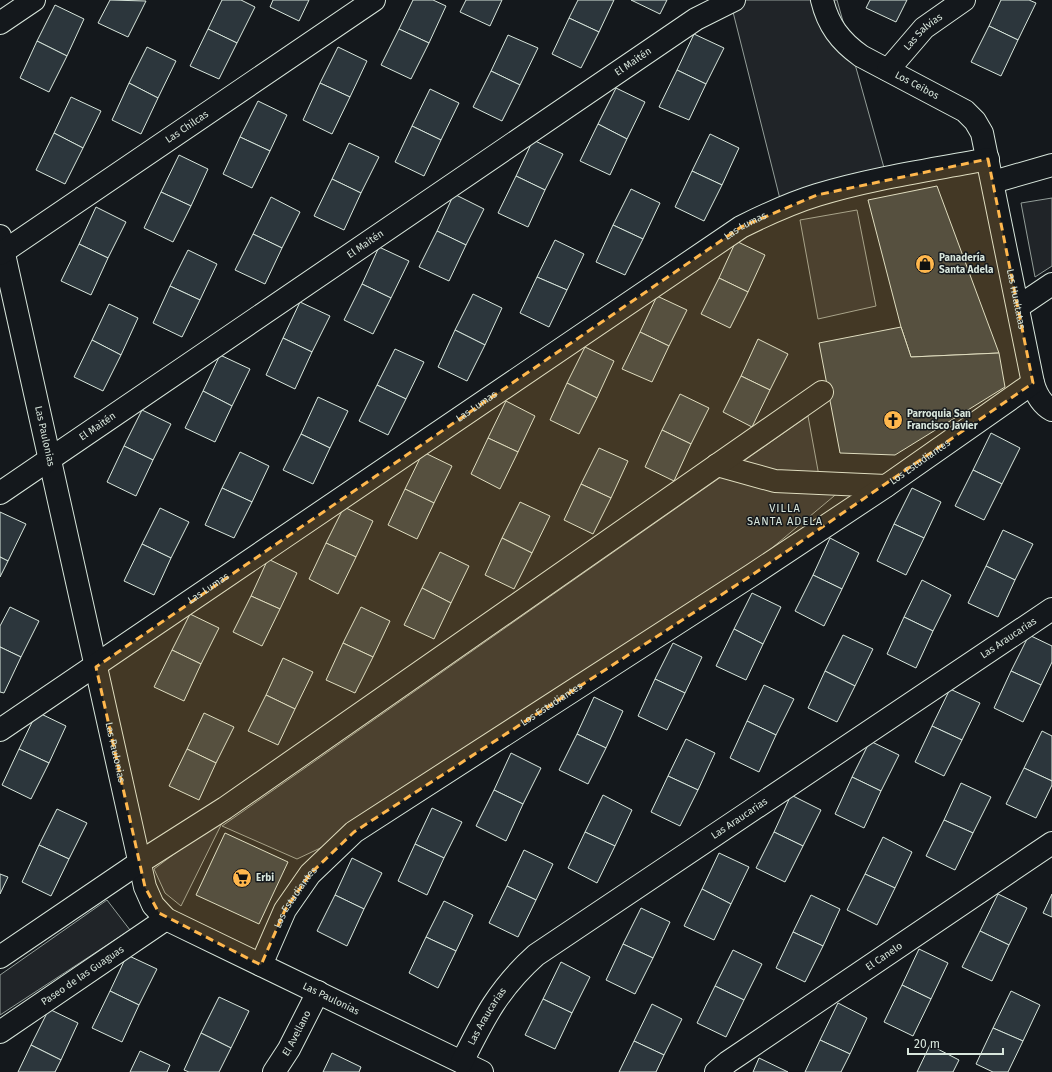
<svg xmlns="http://www.w3.org/2000/svg" width="1052" height="1072" font-family="'Fira Sans',sans-serif">
<style>
.green{fill:#202428;stroke:#939e99}
.building{fill:#2c363c;stroke:#d8e6dc}
.lines{fill:none;stroke-linecap:round;stroke-linejoin:round}
.minor-casing{stroke:#d8e6dc;stroke-width:24}
.minor{stroke:#14181c;stroke-width:22}
.marked{fill:#ffb74d;fill-opacity:0.2;stroke:#ffb74d;stroke-width:3;stroke-dasharray:8 5;stroke-linejoin:round}
.labels{text-anchor:middle;dominant-baseline:central;stroke-width:3;stroke-linejoin:round;paint-order:stroke}
.street-label{font-size:10px;fill:#d8e6dc;stroke:#14181c}
.poi-label{font-size:10px;font-weight:bold;fill:#d8e6dc;stroke:#14181c;text-anchor:start}
.neighbourhood-label{font-size:11px;letter-spacing:1px;fill:#d8e6dc;stroke:#14181c}
</style>
<rect width="100%" height="100%" fill="#14181c"/>
<g class="green">
<polygon points="730,0 837,0 888,182 782,207"/>
<polygon points="1052,198 1052,266 1035,277 1021,203"/>
<polygon points="857,210 876,306 818,319 800,220"/>
<polygon points="808,416 819,476 840,491 741,574 331,843 297,859 222,826"/>
<polygon points="226,815 181,906 165,893 154,869"/>
<polygon points="107,900 130,930 0,1015 0,975"/>
</g>
<g class="building">
<polygon points="110,0 146,1 128,37 98,23"/>
<polygon points="222,0 241,0 255,7 237,43 208,29"/>
<polygon points="273,0 309,0 299,21 270,7"/>
<polygon points="413,0 433,0 446,6 429,43 399,29"/>
<polygon points="466,0 502,0 490,26 460,12"/>
<polygon points="578,0 614,0 599,32 569,18"/>
<polygon points="631,0 667,0 660,14"/>
<polygon points="870,0 907,0 896,22 866,8"/>
<polygon points="1001,0 1029,0 1036,3 1018,40 989,26"/>
<polygon points="55,5 84,19 67,56 37,41"/>
<polygon points="569,18 599,32 581,68 552,54"/>
<polygon points="989,26 1018,40 1001,76 971,62"/>
<polygon points="208,29 237,43 219,79 190,66"/>
<polygon points="399,29 429,43 411,79 381,65"/>
<polygon points="694,34 724,48 706,84 677,70"/>
<polygon points="508,35 538,48 520,85 491,71"/>
<polygon points="37,41 67,56 49,92 20,78"/>
<polygon points="147,47 176,61 158,98 129,83"/>
<polygon points="338,47 367,61 350,97 320,83"/>
<polygon points="677,70 706,84 689,120 659,107"/>
<polygon points="491,71 520,85 502,121 473,107"/>
<polygon points="129,83 158,98 141,134 112,120"/>
<polygon points="320,83 350,97 332,134 303,120"/>
<polygon points="616,88 645,102 627,139 598,124"/>
<polygon points="430,89 459,103 441,140 412,126"/>
<polygon points="71,97 101,111 83,148 54,133"/>
<polygon points="258,101 287,115 270,151 240,137"/>
<polygon points="598,124 627,139 610,175 580,161"/>
<polygon points="412,126 441,140 424,176 395,162"/>
<polygon points="54,133 83,148 65,184 36,170"/>
<polygon points="710,134 739,148 722,185 692,171"/>
<polygon points="240,137 270,151 252,188 223,174"/>
<polygon points="533,140 563,154 545,190 516,176"/>
<polygon points="349,143 379,157 361,193 332,179"/>
<polygon points="179,155 208,169 191,206 161,192"/>
<polygon points="692,171 722,185 704,221 675,207"/>
<polygon points="516,176 545,190 528,227 498,213"/>
<polygon points="332,179 361,193 344,230 314,216"/>
<polygon points="937,186 999,353 911,357 901,327 868,200"/>
<polygon points="631,189 660,203 643,239 613,225"/>
<polygon points="161,192 191,206 173,242 144,228"/>
<polygon points="454,194 484,209 466,245 437,231"/>
<polygon points="271,197 300,212 282,248 253,234"/>
<polygon points="96,207 126,222 108,258 79,244"/>
<polygon points="613,225 643,239 625,275 596,262"/>
<polygon points="437,231 466,245 449,281 419,267"/>
<polygon points="253,234 282,248 265,284 235,270"/>
<polygon points="555,240 584,254 567,290 537,277"/>
<polygon points="736,241 765,255 748,292 719,278"/>
<polygon points="79,244 108,258 91,295 61,281"/>
<polygon points="379,247 409,261 391,298 362,284"/>
<polygon points="188,250 217,264 200,300 170,286"/>
<polygon points="537,277 567,290 549,327 520,313"/>
<polygon points="719,278 748,292 730,328 701,314"/>
<polygon points="362,284 391,298 373,334 344,320"/>
<polygon points="170,286 200,300 182,337 153,323"/>
<polygon points="473,294 502,308 485,345 455,330"/>
<polygon points="657,296 687,310 669,346 640,332"/>
<polygon points="300,302 330,316 312,352 283,338"/>
<polygon points="109,304 138,318 121,355 92,340"/>
<polygon points="901,327 911,357 999,353 1005,387 895,455 840,453 819,343"/>
<polygon points="455,330 485,345 467,381 438,367"/>
<polygon points="640,332 669,346 652,382 622,369"/>
<polygon points="283,338 312,352 295,389 266,375"/>
<polygon points="758,339 788,354 770,390 741,376"/>
<polygon points="92,340 121,355 103,391 74,377"/>
<polygon points="585,347 614,361 597,398 567,383"/>
<polygon points="395,349 424,362 406,399 377,385"/>
<polygon points="220,355 250,369 232,406 203,391"/>
<polygon points="741,376 770,390 752,427 723,412"/>
<polygon points="567,383 597,398 579,434 550,420"/>
<polygon points="377,385 406,399 388,435 359,421"/>
<polygon points="203,391 232,406 215,442 185,428"/>
<polygon points="680,394 709,408 691,444 662,430"/>
<polygon points="318,397 348,411 330,448 301,434"/>
<polygon points="506,401 535,416 518,452 488,438"/>
<polygon points="142,410 171,424 153,460 124,446"/>
<polygon points="662,430 691,444 674,481 645,467"/>
<polygon points="991,433 1020,448 1002,484 973,470"/>
<polygon points="301,434 330,448 313,484 283,470"/>
<polygon points="488,438 518,452 500,489 471,474"/>
<polygon points="124,446 153,460 136,496 107,482"/>
<polygon points="599,448 628,461 611,498 581,484"/>
<polygon points="240,452 269,466 252,502 222,488"/>
<polygon points="423,452 452,466 434,503 405,489"/>
<polygon points="973,470 1002,484 984,520 955,506"/>
<polygon points="581,484 611,498 593,534 564,520"/>
<polygon points="222,488 252,502 234,538 205,525"/>
<polygon points="912,488 941,502 924,538 894,524"/>
<polygon points="405,489 434,503 417,539 388,525"/>
<polygon points="520,502 550,516 532,553 502,538"/>
<polygon points="344,507 373,521 356,557 326,543"/>
<polygon points="160,508 189,522 171,558 142,544"/>
<polygon points="0,512 26,524 8,561 0,557"/>
<polygon points="894,524 924,538 906,575 877,561"/>
<polygon points="1003,530 1033,544 1015,580 986,566"/>
<polygon points="502,538 532,553 514,589 485,575"/>
<polygon points="830,538 859,553 842,589 813,575"/>
<polygon points="326,543 356,557 338,594 309,579"/>
<polygon points="142,544 171,558 154,595 124,581"/>
<polygon points="440,552 469,566 451,603 422,588"/>
<polygon points="0,557 8,561 0,577"/>
<polygon points="268,559 297,573 280,609 251,596"/>
<polygon points="986,566 1015,580 998,617 968,603"/>
<polygon points="813,575 842,589 824,626 795,611"/>
<polygon points="922,580 951,595 933,631 904,617"/>
<polygon points="422,588 451,603 434,639 404,625"/>
<polygon points="752,593 781,607 763,644 734,629"/>
<polygon points="251,596 280,609 262,646 233,632"/>
<polygon points="10,607 39,621 21,657 0,647 0,626"/>
<polygon points="361,607 390,621 373,657 343,643"/>
<polygon points="190,614 219,628 201,664 172,650"/>
<polygon points="904,617 933,631 916,668 887,654"/>
<polygon points="734,629 763,644 746,680 716,666"/>
<polygon points="843,635 873,649 855,686 825,671"/>
<polygon points="1029,635 1052,646 1052,662 1041,685 1011,671"/>
<polygon points="343,643 373,657 355,693 326,680"/>
<polygon points="673,643 702,657 685,693 655,679"/>
<polygon points="0,647 21,657 4,693 0,692"/>
<polygon points="172,650 201,664 184,701 154,687"/>
<polygon points="283,658 313,672 295,709 266,695"/>
<polygon points="825,671 855,686 837,722 808,708"/>
<polygon points="1011,671 1041,685 1023,722 994,708"/>
<polygon points="655,679 685,693 667,730 638,716"/>
<polygon points="764,685 794,699 776,735 747,721"/>
<polygon points="950,689 980,703 962,740 932,726"/>
<polygon points="266,695 295,709 278,745 248,731"/>
<polygon points="594,697 623,711 606,748 577,734"/>
<polygon points="37,712 66,726 49,763 19,749"/>
<polygon points="204,713 234,727 216,763 187,749"/>
<polygon points="747,721 776,735 759,772 730,758"/>
<polygon points="932,726 962,740 944,776 915,762"/>
<polygon points="1042,731 1052,736 1052,781 1024,768"/>
<polygon points="577,734 606,748 588,784 559,770"/>
<polygon points="686,739 715,753 698,790 668,776"/>
<polygon points="870,741 899,755 881,791 852,777"/>
<polygon points="19,749 49,763 31,799 2,785"/>
<polygon points="187,749 216,763 199,800 169,786"/>
<polygon points="511,753 541,768 523,804 494,790"/>
<polygon points="1024,768 1052,781 1052,785 1036,818 1006,804"/>
<polygon points="668,776 698,790 680,826 651,812"/>
<polygon points="852,777 881,791 864,828 835,814"/>
<polygon points="961,783 991,797 973,833 944,820"/>
<polygon points="494,790 523,804 506,841 476,826"/>
<polygon points="603,795 632,810 615,846 585,832"/>
<polygon points="791,795 821,810 803,846 774,832"/>
<polygon points="432,808 462,822 444,858 415,844"/>
<polygon points="57,809 87,823 69,859 39,845"/>
<polygon points="944,820 973,833 955,870 926,856"/>
<polygon points="585,832 615,846 597,883 568,868"/>
<polygon points="774,832 803,846 785,882 756,868"/>
<polygon points="225,833 288,862 259,924 196,895"/>
<polygon points="883,837 912,852 895,888 865,874"/>
<polygon points="415,844 444,858 427,895 398,881"/>
<polygon points="39,845 69,859 51,896 22,882"/>
<polygon points="524,850 553,864 536,900 507,886"/>
<polygon points="719,853 749,867 731,904 702,889"/>
<polygon points="352,858 382,873 364,909 335,895"/>
<polygon points="0,874 8,877 0,894"/>
<polygon points="865,874 895,888 877,925 847,910"/>
<polygon points="507,886 536,900 518,937 489,923"/>
<polygon points="702,889 731,904 714,940 684,926"/>
<polygon points="998,894 1027,908 1009,945 980,931"/>
<polygon points="1052,894 1052,917 1043,913"/>
<polygon points="335,895 364,909 347,946 317,931"/>
<polygon points="811,895 840,909 823,946 793,932"/>
<polygon points="444,901 473,915 456,951 426,937"/>
<polygon points="641,908 670,922 653,958 623,944"/>
<polygon points="980,931 1009,945 992,981 962,967"/>
<polygon points="793,932 823,946 805,982 776,968"/>
<polygon points="426,937 456,951 438,988 409,973"/>
<polygon points="623,944 653,958 635,994 606,980"/>
<polygon points="919,949 948,963 931,999 902,985"/>
<polygon points="733,950 762,964 744,1000 715,986"/>
<polygon points="127,955 157,969 139,1005 110,991"/>
<polygon points="561,962 590,977 572,1013 543,999"/>
<polygon points="902,985 931,999 913,1036 884,1022"/>
<polygon points="715,986 744,1000 726,1037 697,1023"/>
<polygon points="110,991 139,1005 122,1042 92,1028"/>
<polygon points="1011,991 1040,1005 1023,1041 993,1028"/>
<polygon points="219,997 249,1011 231,1048 201,1033"/>
<polygon points="543,999 572,1013 555,1049 525,1035"/>
<polygon points="838,1003 867,1018 850,1054 820,1040"/>
<polygon points="652,1004 682,1019 664,1055 634,1041"/>
<polygon points="49,1009 78,1023 61,1060 31,1045"/>
<polygon points="993,1028 1023,1041 1008,1072 993,1072 976,1064"/>
<polygon points="201,1033 231,1048 219,1072 189,1072 184,1070"/>
<polygon points="820,1040 850,1054 841,1072 805,1072"/>
<polygon points="634,1041 664,1055 656,1072 619,1072"/>
<polygon points="31,1045 61,1060 55,1072 18,1072"/>
<polygon points="930,1045 959,1060 953,1072 917,1072"/>
<polygon points="140,1051 170,1065 167,1072 130,1072"/>
<polygon points="332,1053 361,1067 359,1072 323,1072"/>
<polygon points="759,1058 788,1072 753,1072"/>
</g>
<g class="lines">
<g class="minor-casing">
<g id="minor">
<path id="s1" d="M822,0C828,25 840,41 861,56L965,111L975,121L982,133L1033,383C1036,394 1041,404 1052,410"/>
<polyline points="0,23 34,0"/>
<path id="s2" d="M888,70L924,28L964,0"/>
<polyline points="993,182 1052,165"/>
<path id="s3" d="M0,236L145,887L153,905L166,919L482,1072"/>
<path id="s4" d="M0,254L374,0"/>
<polyline points="1018,307 1052,284"/>
<polyline points="717,465 775,481 886,486"/>
<path id="s5" d="M0,493L696,19L734,0"/>
<path id="s6" d="M0,730L741,227C765,215 791,203 817,195C872,178 931,170 988,159"/>
<polyline points="0,957 140,862 225,808 822,392"/>
<path id="s7" d="M261,965L285,910L310,874L354,832L752,575L886,486L1033,383"/>
<path id="s8" d="M0,1032L166,919"/>
<path id="s9" d="M462,1062C484,1018 499,988 536,955L1052,609"/>
<path id="s10" d="M274,1072L289,1049L318,992"/>
<path id="s11" d="M716,1072L728,1062L1052,843"/>
</g>
</g>
<use href="#minor" class="minor"/>
</g>
<path class="marked" d="M988,159L1033,383L752,575L354,832L310,874L285,910L261,965L159,913L145,887L96,667L741,227L817,195Z"/>
<defs>
<g id="shop-disc" transform="scale(1)"><circle r="9.5" fill="#ffb74d" stroke="#14181c"/><path d="M-5-2.5h2.3a2.7 3.5 0 0 1 5.4 0H5L5.5 6h-11ZM-1.5-2.5h3a1.5 2.3 0 0 0-3 0Z" fill="#111"/></g>
<g id="church-disc" transform="scale(1)"><circle r="9.5" fill="#ffb74d" stroke="#14181c"/><path d="M-1.2-6h2.4v3.5h3.3v2.4h-3.3V6h-2.4V-.1h-3.3v-2.4h3.3Z" fill="#111"/></g>
<g id="supermarket-disc" transform="scale(1)"><circle r="9.5" fill="#ffb74d" stroke="#14181c"/><path d="M-6-5.5h2.5l.6 2H6L4.5 2H-2.5L-4.4-4H-6ZM-1.5 3.2a1.3 1.3 0 1 0 .1 0ZM3 3.2a1.3 1.3 0 1 0 .1 0Z" fill="#111"/></g>
</defs>
<g fill-rule="evenodd">
<use href="#shop-disc" x="925" y="264"/>
<use href="#church-disc" x="893" y="420"/>
<use href="#supermarket-disc" x="242" y="878"/>
</g>
<g class="labels">
<g class="street-label">
<text stroke="none"><textPath href="#s2" startOffset="52">Las Salvias</textPath></text>
<text stroke="none"><textPath href="#s5" startOffset="766">El Maitén</textPath></text>
<text stroke="none"><textPath href="#s1" startOffset="133">Los Ceibos</textPath></text>
<text stroke="none"><textPath href="#s4" startOffset="226">Las Chilcas</textPath></text>
<text stroke="none"><textPath href="#s6" startOffset="900">Las Lumas</textPath></text>
<text stroke="none"><textPath href="#s5" startOffset="442">El Maitén</textPath></text>
<text stroke="none"><textPath href="#s1" startOffset="385">Las Hualtatas</textPath></text>
<text stroke="none"><textPath href="#s6" startOffset="576">Las Lumas</textPath></text>
<text stroke="none"><textPath href="#s5" startOffset="118">El Maitén</textPath></text>
<text stroke="none"><textPath href="#s3" startOffset="205">Las Paulonias</textPath></text>
<text stroke="none"><textPath href="#s7" startOffset="841">Los Estudiantes</textPath></text>
<text stroke="none"><textPath href="#s6" startOffset="252">Las Lumas</textPath></text>
<text stroke="none"><textPath href="#s9" startOffset="700">Las Araucarias</textPath></text>
<text stroke="none"><textPath href="#s7" startOffset="400">Los Estudiantes</textPath></text>
<text stroke="none"><textPath href="#s3" startOffset="529">Las Paulonias</textPath></text>
<text stroke="none"><textPath href="#s9" startOffset="376">Las Araucarias</textPath></text>
<text stroke="none"><textPath href="#s7" startOffset="76">Los Estudiantes</textPath></text>
<text stroke="none"><textPath href="#s11" startOffset="204">El Canelo</textPath></text>
<text stroke="none"><textPath href="#s8" startOffset="100">Paseo de las Guaguas</textPath></text>
<text stroke="none"><textPath href="#s3" startOffset="889">Las Paulonias</textPath></text>
<text stroke="none"><textPath href="#s9" startOffset="52">Las Araucarias</textPath></text>
<text stroke="none"><textPath href="#s10" startOffset="45">El Avellano</textPath></text>
</g>
<g class="poi-label">
<text x="939" y="258">Panadería<tspan x="939" dy="12">Santa Adela</tspan></text>
<text x="907" y="414">Parroquia San<tspan x="907" dy="12">Francisco Javier</tspan></text>
<text x="256" y="878">Erbi</text>
</g>
<g class="neighbourhood-label">
<text x="785" y="508">VILLA<tspan x="785" dy="13">SANTA ADELA</tspan></text>
</g>
</g>
<path d="M908 1048v6h95v-6" fill="none" stroke="#d8e6dc" stroke-width="2"/>
<text x="914" y="1048" font-size="12" fill="#d8e6dc" stroke="#14181c" stroke-width="3" paint-order="stroke">20 m</text>
</svg>
